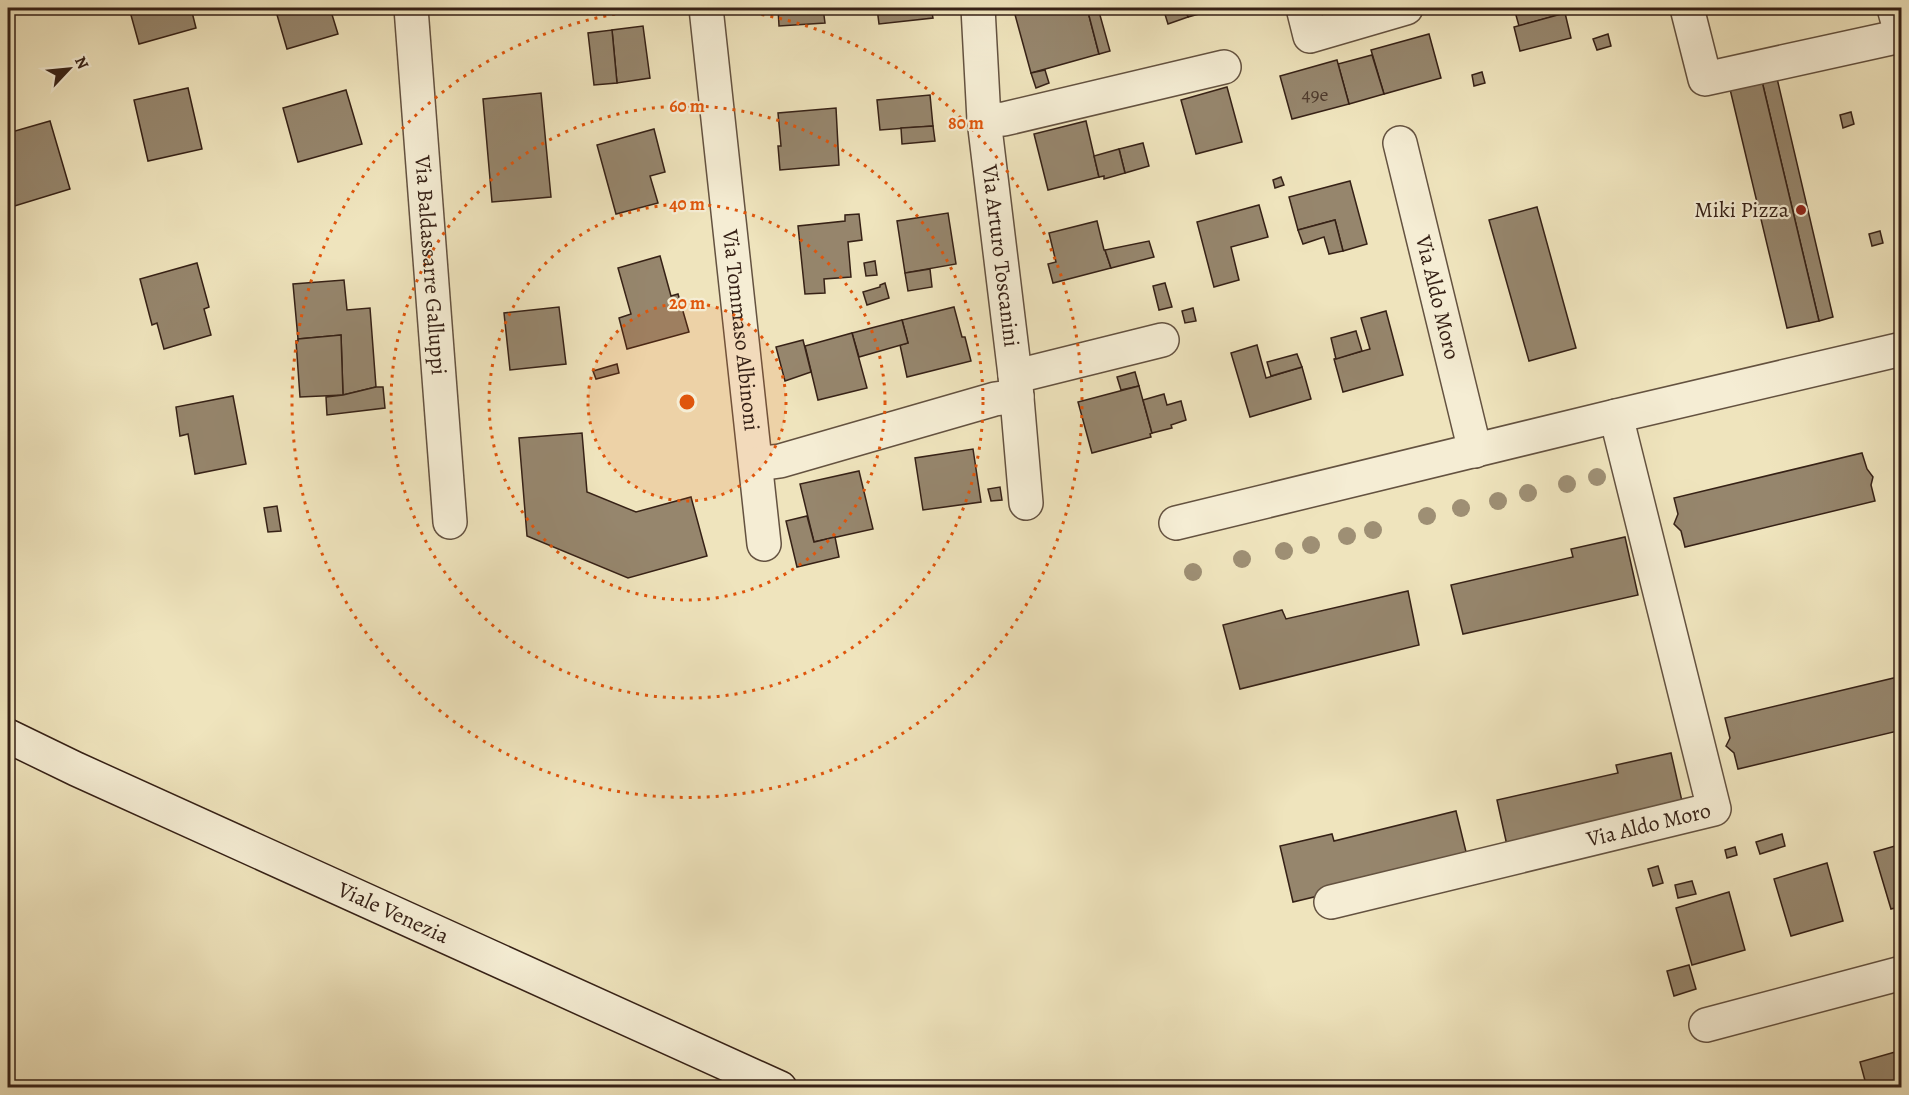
<svg xmlns="http://www.w3.org/2000/svg" width="1909" height="1095" font-family="Alegreya,serif">
<style>
.building{fill:#96866d;stroke:#362116;stroke-width:1.5}
.lines{fill:none;stroke-linecap:round;stroke-linejoin:round}
.street-casing{stroke:#645240;stroke-width:36}
.secondary-casing{stroke:#362116;stroke-width:36}
.street{stroke:#f5edd4;stroke-width:33}
.secondary{stroke:#f5edd4;stroke-width:33}
.tree{fill:#9e8f74}
.ring{fill:none;stroke:#df560c;stroke-width:3;stroke-dasharray:3 6}
.poi-dot{fill:#8f2418;stroke:#f5edd4;stroke-width:2}
.labels{text-anchor:middle;dominant-baseline:central;stroke-width:4.5;stroke-linejoin:round;paint-order:stroke}
.number-label{font-size:20px;fill:#4e3a2c}
.poi-label{font-size:22px;fill:#362116;stroke:#f5edd4;text-anchor:end}
.street-label{font-size:22px;fill:#362116;stroke:#f5edd4}
.centre{fill:#df560c;stroke:#f5edd4;stroke-width:3}
.ring-label{font-size:18px;text-anchor:middle;font-weight:bold;fill:#df560c;stroke:#f5edd4;stroke-width:4.5;stroke-linejoin:round;paint-order:stroke}
</style>
<rect width="100%" height="100%" fill="#efe4bd"/>
<filter id="stains"><feTurbulence type="fractalNoise" baseFrequency=".00333" numOctaves="4"/><feColorMatrix values="0 0 0 0 .2 0 0 0 0 .09 0 0 0 0 .02 0 0 0 .5 -.17"/></filter>
<radialGradient id="worn" r=".72"><stop offset=".6" stop-color="#630" stop-opacity="0"/><stop offset="1" stop-color="#630" stop-opacity=".3"/></radialGradient>
<g class="building">
<polygon points="129,8 191,8 196,28 139,44"/>
<polygon points="275,8 330,8 338,34 287,49"/>
<polygon points="778,8 823,8 825,23 779,26"/>
<polygon points="832,8 845,8 846,12 833,12"/>
<polygon points="877,8 931,8 933,18 879,24"/>
<polygon points="1025,8 1087,8 1099,54 1031,73 1014,11"/>
<polygon points="1087,8 1098,8 1110,51 1099,54"/>
<polygon points="1163,8 1185,8 1188,17 1168,24"/>
<polygon points="1185,8 1220,8 1188,17"/>
<polygon points="1514,8 1560,8 1562,14 1519,26"/>
<polygon points="1565,13 1571,38 1520,51 1514,27"/>
<polygon points="643,26 650,78 617,83 612,30"/>
<polygon points="612,30 617,83 594,85 588,33"/>
<polygon points="1429,34 1441,78 1384,94 1371,50"/>
<polygon points="1608,34 1611,46 1597,50 1593,39"/>
<polygon points="1372,55 1384,94 1349,104 1338,64"/>
<polygon points="1337,60 1349,104 1292,119 1280,76"/>
<polygon points="1045,70 1049,83 1036,88 1031,73"/>
<polygon points="1482,72 1485,83 1474,86 1472,75"/>
<polygon points="1776,74 1833,317 1819,321 1761,77"/>
<polygon points="1761,77 1819,321 1787,328 1729,85"/>
<polygon points="1227,87 1242,142 1196,154 1181,100"/>
<polygon points="188,88 202,149 148,161 134,100"/>
<polygon points="346,90 362,144 298,162 283,108"/>
<polygon points="541,93 551,197 492,202 483,99"/>
<polygon points="930,95 933,126 880,130 877,100"/>
<polygon points="836,108 839,165 780,170 778,146 781,146 778,113"/>
<polygon points="1851,112 1854,124 1843,128 1840,115"/>
<polygon points="50,121 70,189 8,208 8,133"/>
<polygon points="1086,121 1099,177 1048,190 1034,134"/>
<polygon points="933,126 935,141 902,144 901,128"/>
<polygon points="654,129 665,172 650,176 658,203 616,214 597,145"/>
<polygon points="1143,143 1149,166 1125,173 1119,149"/>
<polygon points="1119,149 1125,173 1104,179 1104,176 1099,177 1094,156"/>
<polygon points="1281,177 1284,185 1275,188 1273,180"/>
<polygon points="1350,181 1367,244 1343,251 1335,220 1298,230 1289,197"/>
<polygon points="1259,205 1268,237 1231,247 1239,280 1214,287 1197,222"/>
<polygon points="1537,207 1576,348 1529,361 1489,220"/>
<polygon points="948,213 956,264 905,273 897,221"/>
<polygon points="859,214 862,240 848,242 851,277 824,279 825,293 805,294 798,226 845,221 845,215"/>
<polygon points="1335,220 1343,251 1329,254 1324,237 1303,244 1298,230"/>
<polygon points="1097,221 1104,250 1105,250 1111,268 1053,283 1048,264 1056,262 1049,233"/>
<polygon points="1880,231 1883,243 1872,246 1869,234"/>
<polygon points="1149,241 1154,257 1111,268 1105,250"/>
<polygon points="660,256 671,296 678,294 689,332 627,349 619,318 631,314 618,268"/>
<polygon points="875,261 877,275 866,276 864,263"/>
<polygon points="197,263 209,307 204,309 211,335 164,349 157,323 152,325 140,279"/>
<polygon points="930,269 932,287 908,291 905,273"/>
<polygon points="344,280 347,310 370,308 376,387 343,395 341,335 298,339 293,284"/>
<polygon points="885,283 889,298 867,305 863,292 880,287 880,285"/>
<polygon points="1165,283 1172,307 1159,310 1153,286"/>
<polygon points="559,307 566,364 510,370 504,313"/>
<polygon points="954,307 962,337 965,337 971,361 907,377 900,345 908,343 902,320"/>
<polygon points="1193,308 1196,321 1185,323 1182,311"/>
<polygon points="1386,311 1403,375 1343,392 1334,359 1370,349 1361,318"/>
<polygon points="902,320 908,343 859,357 852,333"/>
<polygon points="1356,331 1362,351 1336,359 1331,338"/>
<polygon points="852,333 867,388 818,400 805,346"/>
<polygon points="341,335 343,395 300,397 296,341 298,341 298,339"/>
<polygon points="803,340 811,372 785,381 776,347"/>
<polygon points="1257,345 1266,378 1302,367 1311,399 1250,417 1231,353"/>
<polygon points="1297,354 1302,367 1271,376 1267,362"/>
<polygon points="617,364 619,373 596,379 593,371"/>
<polygon points="1135,372 1139,386 1121,390 1117,377"/>
<polygon points="1139,386 1152,433 1150,434 1151,437 1092,453 1078,402"/>
<polygon points="376,387 383,387 385,408 327,415 326,397 343,395"/>
<polygon points="1164,394 1167,405 1181,401 1186,420 1171,425 1172,428 1152,433 1143,400"/>
<polygon points="233,396 246,464 195,474 188,434 180,436 176,407"/>
<polygon points="582,433 587,492 636,512 691,497 707,556 628,578 527,536 519,438"/>
<polygon points="973,449 981,502 923,510 915,458"/>
<polygon points="1862,453 1867,469 1873,477 1871,485 1875,501 1685,547 1681,531 1674,524 1678,514 1674,498"/>
<polygon points="859,471 873,529 814,542 800,484"/>
<polygon points="1000,487 1002,500 991,501 988,489"/>
<polygon points="277,506 281,531 268,532 264,508"/>
<polygon points="807,516 814,542 835,537 839,557 797,567 786,521"/>
<polygon points="1625,537 1638,595 1463,634 1451,585 1573,557 1571,549"/>
<polygon points="1408,591 1419,645 1240,689 1223,625 1282,610 1286,619"/>
<polygon points="1902,676 1902,730 1738,769 1734,753 1726,746 1730,738 1725,718"/>
<polygon points="1671,753 1684,810 1508,850 1497,800 1618,773 1616,765"/>
<polygon points="1456,811 1468,860 1293,902 1280,846 1332,834 1334,841"/>
<polygon points="1782,834 1785,846 1760,854 1756,842"/>
<polygon points="1902,844 1902,906 1891,909 1874,852"/>
<polygon points="1735,847 1737,855 1727,858 1725,850"/>
<polygon points="1827,863 1843,921 1791,936 1774,879"/>
<polygon points="1658,866 1663,883 1653,886 1648,869"/>
<polygon points="1692,881 1696,894 1678,898 1675,885"/>
<polygon points="1729,892 1745,950 1692,965 1676,908"/>
<polygon points="1689,965 1696,989 1674,996 1667,971"/>
<polygon points="1902,1050 1902,1088 1867,1088 1860,1062"/>
</g>
<g class="lines">
<g class="street-casing">
<g id="street">
<path id="s1" d="M411,8L450,522"/>
<path id="s2" d="M706,8L764,544"/>
<path id="s3" d="M978,8L984,120L1015,375L1026,503"/>
<polyline points="1303,8 1310,36 1406,8"/>
<polyline points="1687,8 1705,79 1901,36"/>
<polyline points="1894,8 1902,37"/>
<polyline points="984,120 1004,119 1224,67"/>
<path id="s4" d="M1400,143L1475,451"/>
<polyline points="1015,375 1029,373 1162,340"/>
<polyline points="756,464 780,461 995,399 1017,396"/>
<polyline points="1176,523 1616,416 1902,349"/>
<path id="s5" d="M1331,902L1714,809L1616,416"/>
<polyline points="1706,1025 1902,973"/>
</g>
</g>
<g class="secondary-casing">
<g id="secondary">
<path id="s6" d="M8,736L76,769L780,1088"/>
</g>
</g>
<use href="#street" class="street"/>
<use href="#secondary" class="secondary"/>
</g>
<g class="tree">
<circle cx="1597" cy="477" r="9"/>
<circle cx="1567" cy="484" r="9"/>
<circle cx="1528" cy="493" r="9"/>
<circle cx="1498" cy="501" r="9"/>
<circle cx="1461" cy="508" r="9"/>
<circle cx="1427" cy="516" r="9"/>
<circle cx="1373" cy="530" r="9"/>
<circle cx="1347" cy="536" r="9"/>
<circle cx="1311" cy="545" r="9"/>
<circle cx="1284" cy="551" r="9"/>
<circle cx="1242" cy="559" r="9"/>
<circle cx="1193" cy="572" r="9"/>
</g>
<circle cx="687" cy="402" r="99" fill="#df560c" fill-opacity=".12"/>
<g class="ring">
<circle cx="687" cy="402" r="99"/>
<circle cx="687" cy="402" r="198"/>
<circle cx="687" cy="402" r="296"/>
<path d="M708 8A395 395 0 1 1 666 8"/>
</g>
<circle class="poi-dot" cx="1801" cy="210" r="6"/>
<g class="labels">
<g class="number-label">
<text x="1315" y="94">49e</text>
</g>
<g class="poi-label">
<text x="1789" y="210">Miki Pizza</text>
</g>
<g class="street-label">
<text stroke="none"><textPath href="#s3" startOffset="249">Via Arturo Toscanini</textPath></text>
<text stroke="none"><textPath href="#s1" startOffset="258">Via Baldassarre Galluppi</textPath></text>
<text stroke="none"><textPath href="#s4" startOffset="159">Via Aldo Moro</textPath></text>
<text stroke="none"><textPath href="#s2" startOffset="324">Via Tommaso Albinoni</textPath></text>
<text stroke="none"><textPath href="#s5" startOffset="327">Via Aldo Moro</textPath></text>
<text stroke="none"><textPath href="#s6" startOffset="424">Viale Venezia</textPath></text>
</g>
</g>
<circle cx="687" cy="402" r="9" class="centre"/>
<g class="ring-label">
<text x="687" y="112">60 m</text>
<text x="966" y="129">80 m</text>
<text x="687" y="210">40 m</text>
<text x="687" y="309">20 m</text>
</g>
<rect width="1909" height="1095" fill="none" stroke="#efe4bd" stroke-width="30"/>
<rect x="9" y="9" width="1891" height="1077" fill="none" stroke="#362116" stroke-width="3"/>
<rect x="15" y="15" width="1879" height="1065" fill="none" stroke="#362116" stroke-width="1.5"/>
<g transform="translate(69 69) rotate(64)" stroke="#f5edd4" stroke-width="4.5" paint-order="stroke">
<path d="M0-4.5L10 22L0 15L-10 22Z" fill="#362116"/>
<text y="-9" font-size="16" font-weight="bold" text-anchor="middle" fill="#362116">N</text>
</g>
<rect width="100%" height="100%" filter="url(#stains)"/>
<rect width="100%" height="100%" fill="url(#worn)"/>
</svg>
